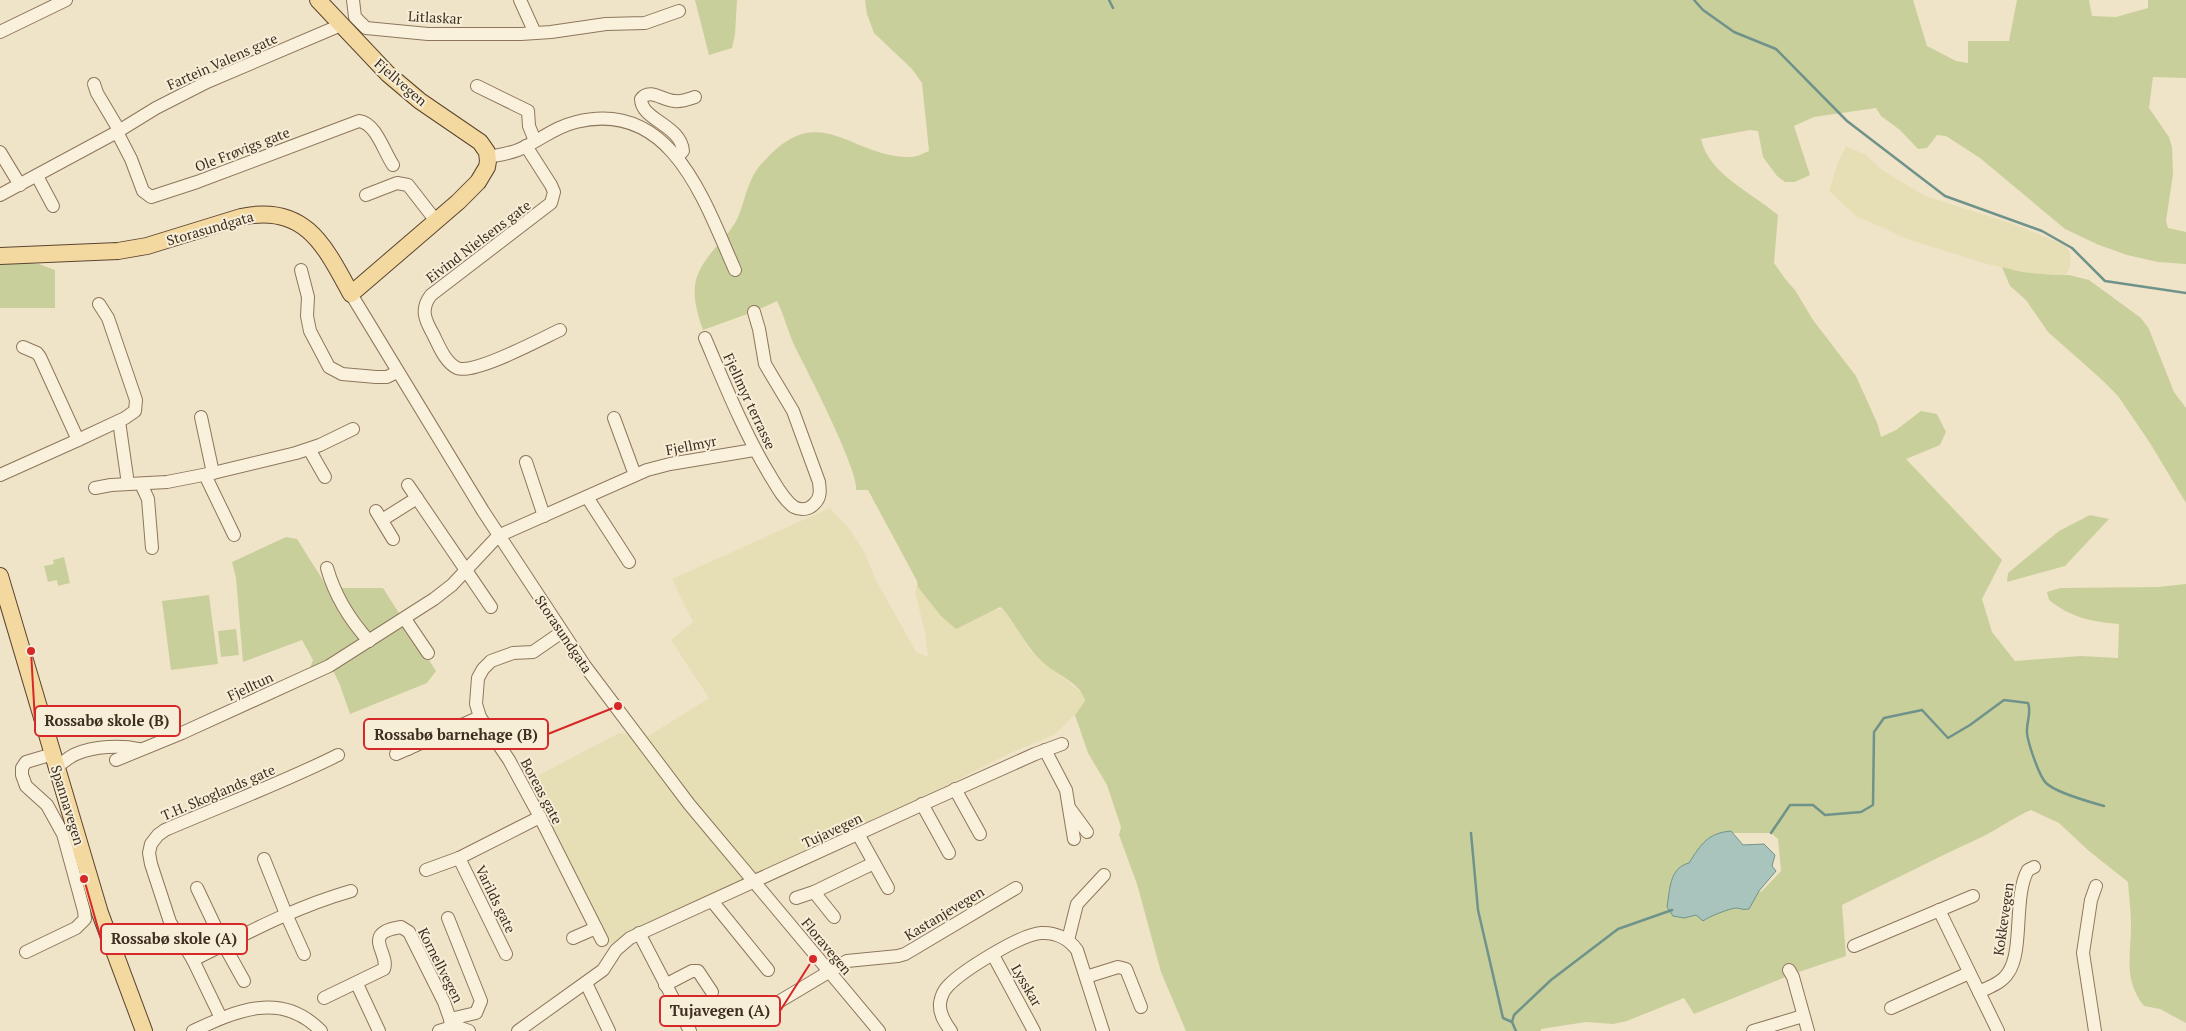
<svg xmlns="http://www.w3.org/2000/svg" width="2186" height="1031" font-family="'PT Serif',serif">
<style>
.farmland{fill:#e6deb5}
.green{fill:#c9cf9b;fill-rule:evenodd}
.water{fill:#a9c4bc;stroke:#6f938a}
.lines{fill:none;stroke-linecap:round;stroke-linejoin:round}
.stream{stroke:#6f938a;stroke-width:2.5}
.minor-casing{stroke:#8d765c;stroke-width:14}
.major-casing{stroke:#5b4430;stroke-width:18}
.minor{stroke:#faf1dc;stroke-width:12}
.major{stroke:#f3d9a0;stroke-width:16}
.labels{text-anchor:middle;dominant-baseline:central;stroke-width:4;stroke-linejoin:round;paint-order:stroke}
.street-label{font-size:14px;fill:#3d2e20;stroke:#f7eed8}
.leader{fill:none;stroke:#d62828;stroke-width:2}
.callout-dot{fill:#d62828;stroke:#f7eed8;stroke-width:2}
.callout{fill:#f7eed8;stroke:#d62828;stroke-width:2}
.callout-label{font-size:15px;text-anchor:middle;font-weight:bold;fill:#3d2e20}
</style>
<rect width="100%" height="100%" fill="#f0e4c8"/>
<g class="farmland">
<polygon points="1846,146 1866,155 1882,170 1925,196 2010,223 2065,245 2070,253 2070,268 2065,275 2054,275 2022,272 1987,264 1910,240 1856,216 1829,191 1837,165"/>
<polygon points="830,508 851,531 863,550 876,580 916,652 928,657 925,631 915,593 917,584 941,616 1003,609 1031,651 1083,694 1085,701 1075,715 1054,735 1010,753 920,799 836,835 750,876 759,888 602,947 536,823 522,784 619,733 645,738 709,698 671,640 693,622 672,579"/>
</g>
<g class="green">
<polygon points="695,0 737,0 735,35 732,48 709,55"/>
<path d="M866,0H1913L1927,46L1956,61L1968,63V41H2009L2017,0H2089L2092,16L2116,17L2148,8V0H2186V78L2153,77L2149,108L2169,137L2172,147L2173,174L2166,221L2168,228L2186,232V264L2158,262L2127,255L2099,245L2065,229L1980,158L1946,136L1937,135L1927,148L1918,149L1900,130L1881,116L1876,108L1814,117L1794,126L1810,175L1795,182H1785L1777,176L1763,157L1758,131L1750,130L1701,139C1709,175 1753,193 1778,215L1774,263L1786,280L1795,290L1813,320L1856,376L1878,425L1881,437L1896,430L1921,411L1937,414L1946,432L1940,445L1906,459L2002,560L1982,599L1992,632L2015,661L2080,656L2118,658L2119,624C2092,622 2070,617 2049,600L2047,592L2060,588L2158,587L2186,584V1023L2160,1009L2144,1006C2123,979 2131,956 2131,926C2131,912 2129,897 2128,882L2089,851L2059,823L2031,810C2014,817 2000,828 1984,836C1936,858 1889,882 1842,905L1846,956L1793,974L1694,1014L1684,998L1627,1021L1613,1024L1586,1022L1541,1029V1031H1186L1161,972L1137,884L1119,835L1121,827L1107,785L1088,753L1075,715L1085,701C1081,683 1059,676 1046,665C1026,648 1018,628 1003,609L1000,607L956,629L941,616L918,587L917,581L868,490H856C860,473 806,368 795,347C788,332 784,315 777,301L753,312L703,330C684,277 699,268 731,229C743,214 744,192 753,176C756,170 762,163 767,158C821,100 852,158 911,157C917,157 924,153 929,151L922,83L912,69L874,33L867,14L865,1ZM1724,833H1771L1778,839L1781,871L1762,891L1745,896Z"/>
<polygon points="0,259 39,264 55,270 55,308 0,308"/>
<polygon points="2002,267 2022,272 2054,275 2069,275 2089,280 2141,318 2149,329 2174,392 2186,408 2186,503 2150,443 2118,396 2100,378 2048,332 2026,300 2010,286"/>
<polygon points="2090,515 2109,519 2065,566 2007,582 2008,573 2059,531"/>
<polygon points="286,537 297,539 326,585 342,588 383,588 436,671 427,683 350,714 340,685 330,664 307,676 313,660 302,640 243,662 236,578 232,562"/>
<polygon points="64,557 70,583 58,586 57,580 48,582 44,566 54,564 53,560"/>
<polygon points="209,595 218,664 171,670 162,601"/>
<polygon points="236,629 239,655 221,657 218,631"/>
</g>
<path class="water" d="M1731,831L1743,845L1764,844L1775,855L1772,866L1776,871L1759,891L1749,909C1744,910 1742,909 1737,908C1730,908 1708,917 1703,921L1696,915L1684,918L1673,916L1667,907C1670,890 1669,868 1689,863C1701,844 1708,833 1731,831Z"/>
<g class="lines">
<g class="stream">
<polyline points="1109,0 1113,8"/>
<polyline points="1694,0 1703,10 1734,32 1776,49 1847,121 1945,196 2042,231 2072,248 2105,281 2186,293"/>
<polyline points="1471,833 1478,910 1503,1018 1512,1022"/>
<path d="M1771,833L1790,805H1813L1825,815L1861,812L1873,805L1874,732L1884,718L1922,710L1948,738L1970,725L2004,700L2028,703C2032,713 2026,722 2027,733C2028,743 2039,776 2046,783C2056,793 2090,802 2104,806"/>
<polyline points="1516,1031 1512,1022 1514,1015 1551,980 1618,929 1672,910"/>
</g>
<g class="minor-casing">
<g id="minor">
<polyline points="353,0 355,17 366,28 428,34 521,34 551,32 606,24 645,23 679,11"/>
<polyline points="520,0 535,33"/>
<polyline points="0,32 66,0"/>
<polyline points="94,84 97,93 119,130"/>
<polyline points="477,86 528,111 529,126 535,141"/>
<path d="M117,132L131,159L143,191L151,197L197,182L359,121C376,123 384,152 393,165"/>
<path d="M526,146L551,185L554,192L551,203L431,295C420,309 425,320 433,334C439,346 445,362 457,368C474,375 541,339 560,330"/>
<polyline points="0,152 20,185"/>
<path d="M678,156L683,151C681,125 641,120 641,99C650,87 663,101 675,101C682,102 689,99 695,97"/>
<path d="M488,157C498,155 508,154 518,150C538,142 554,127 576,122C672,98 705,203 735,270"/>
<polyline points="37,176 53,206"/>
<polyline points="0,195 117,132 156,108 207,82 341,25"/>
<polyline points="366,195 397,183 408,185 436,221"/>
<polyline points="301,270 308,297 307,316 310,331 329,367 342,374 376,377 387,377 397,372"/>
<polyline points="351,294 483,511 585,666 689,804 879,1031"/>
<path d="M705,338C725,385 744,433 771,477C777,487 784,500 794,507C802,511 810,509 815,503C821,497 820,490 819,482L793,411L765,364L759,329L754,312"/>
<polyline points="23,347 37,353 40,357 78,440"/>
<polyline points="201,417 213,473"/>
<polyline points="614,418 635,475"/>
<polyline points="119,421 128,484"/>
<polyline points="309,449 325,477"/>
<polyline points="526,462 544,516"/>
<polyline points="0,475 78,440 125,418 135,411 136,400 108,318 99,304"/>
<polyline points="205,475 234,535"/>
<polyline points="141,484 148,499 152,548"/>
<polyline points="408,485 491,607"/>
<polyline points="95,488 111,485 167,482 213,473 296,453 320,445 353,429"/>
<polyline points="587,497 629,562"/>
<polyline points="376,511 393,539"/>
<polyline points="382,520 417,498"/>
<path d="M327,568C335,596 349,619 369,641"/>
<polyline points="405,619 428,653"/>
<polyline points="562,632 533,652 513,653 491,661 483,669 478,678 476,704 480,717 509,760 540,817 602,940"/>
<polyline points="402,733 408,749"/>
<polyline points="1045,750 1066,790 1074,839"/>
<polyline points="396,754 480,717"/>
<polyline points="116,760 182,733 329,666 434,599 452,585 498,536 647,470 670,464 754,450"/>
<path d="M57,766C63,763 70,756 76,754C94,746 121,745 139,749"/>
<polyline points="955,789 980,834"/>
<polyline points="922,804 949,853"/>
<polyline points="1071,810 1087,832"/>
<polyline points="858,834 888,888"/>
<polyline points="459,858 506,954"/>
<polyline points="264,859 286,914 304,954"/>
<polyline points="426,870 459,858 540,817"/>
<polyline points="197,888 224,945 244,981"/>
<polyline points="814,892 834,917"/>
<polyline points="796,898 814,892 874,863"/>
<polyline points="712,901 768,970"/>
<polyline points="1939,910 1998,1031"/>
<polyline points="448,918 481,1001 476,1013 450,1019"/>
<polyline points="639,933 690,1031"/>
<polyline points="573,938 596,928"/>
<polyline points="1068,940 1077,904 1104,875"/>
<polyline points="1854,946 1973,896"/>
<polyline points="26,952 76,928 85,919 84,911 63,834 47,805 26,786 22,775 22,768 26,762 53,754"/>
<polyline points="993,955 1034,1031"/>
<path d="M193,960C245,934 295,907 351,891"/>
<polyline points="1789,970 1793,977 1808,1031"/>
<polyline points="1086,977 1118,967 1126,969 1141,1007"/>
<polyline points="586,983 609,1031"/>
<polyline points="357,984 379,1031"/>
<polyline points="665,985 692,971 698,971 712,992"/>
<path d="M1979,992C1989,987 2002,983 2008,973C2024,951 2013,896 2028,870L2034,867"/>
<path d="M324,998L384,969C390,953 360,933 401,927L409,932L444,1002L450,1019L451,1026"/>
<polyline points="1891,1008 1969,973"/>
<polyline points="755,1016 847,961 898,956 905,954 1016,888"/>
<path d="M221,1018L193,960L170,922L151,864L149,853L151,844L158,835L165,830C223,805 282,783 338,755"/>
<path d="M193,1031C236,1011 281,990 321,1031"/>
<polyline points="439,1031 455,1026 469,1031"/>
<polyline points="518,1031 603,970 616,950 630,938 930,801 1035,754 1062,744"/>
<path d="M951,1031C945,1023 939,1014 940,1003C941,997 944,990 948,986C962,971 1021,934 1041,933C1056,932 1069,939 1077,950L1103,1031"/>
<polyline points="1753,1031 1803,1016"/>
<polyline points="2095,1031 2083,953 2091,900 2096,886"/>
</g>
</g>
<g class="major-casing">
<g id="major">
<path d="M0,256L118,251L147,246L241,217C305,203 325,246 351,294L458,202L478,182L487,167L488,161L487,152L480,142L420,101L388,74L318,0"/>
<polyline points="0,576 100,913 144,1031"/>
</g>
</g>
<use href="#minor" class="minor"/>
<use href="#major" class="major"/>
</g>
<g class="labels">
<g class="street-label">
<text transform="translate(435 17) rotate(3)">Litlaskar</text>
<text transform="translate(222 61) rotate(-24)">Fartein Valens gate</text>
<text transform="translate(401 82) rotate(41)">Fjellvegen</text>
<text transform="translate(242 149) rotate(-21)">Ole Frøvigs gate</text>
<text transform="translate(210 228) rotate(-16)">Storasundgata</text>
<text transform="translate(478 241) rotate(-37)">Eivind Nielsens gate</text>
<text transform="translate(750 401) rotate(65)">Fjellmyr terrasse</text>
<text transform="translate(691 445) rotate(-11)">Fjellmyr</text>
<text transform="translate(564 634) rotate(56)">Storasundgata</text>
<text transform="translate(250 686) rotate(-25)">Fjelltun</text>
<text transform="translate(542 791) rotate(62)">Boreas gate</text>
<text transform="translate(218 792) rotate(-23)">T.H. Skoglands gate</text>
<text transform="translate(68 805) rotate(73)">Spannavegen</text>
<text transform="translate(832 830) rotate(-25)">Tujavegen</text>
<text transform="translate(496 899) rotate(64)">Varilds gate</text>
<text transform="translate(944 913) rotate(-31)">Kastanjevegen</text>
<text transform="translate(2003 919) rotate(-82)">Kokkevegen</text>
<text transform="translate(827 946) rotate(50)">Floravegen</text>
<text transform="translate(441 965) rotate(63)">Kornellvegen</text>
<text transform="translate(1027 985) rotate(60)">Lysskar</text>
</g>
</g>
<path class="leader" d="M31 651L35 721M618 706L548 734M84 879L101 939M813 959L780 1011"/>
<g class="callout-dot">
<circle cx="31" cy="651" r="5"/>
<circle cx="618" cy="706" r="5"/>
<circle cx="84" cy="879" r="5"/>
<circle cx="813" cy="959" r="5"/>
</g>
<g class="callout">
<rect x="35" y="706" width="145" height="30" rx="5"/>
<rect x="364" y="719" width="184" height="30" rx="5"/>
<rect x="101" y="924" width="146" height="30" rx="5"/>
<rect x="660" y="996" width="120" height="30" rx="5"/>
</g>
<g class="callout-label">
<text x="107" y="726">Rossabø skole (B)</text>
<text x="456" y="740">Rossabø barnehage (B)</text>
<text x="174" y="944">Rossabø skole (A)</text>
<text x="720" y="1016">Tujavegen (A)</text>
</g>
</svg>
